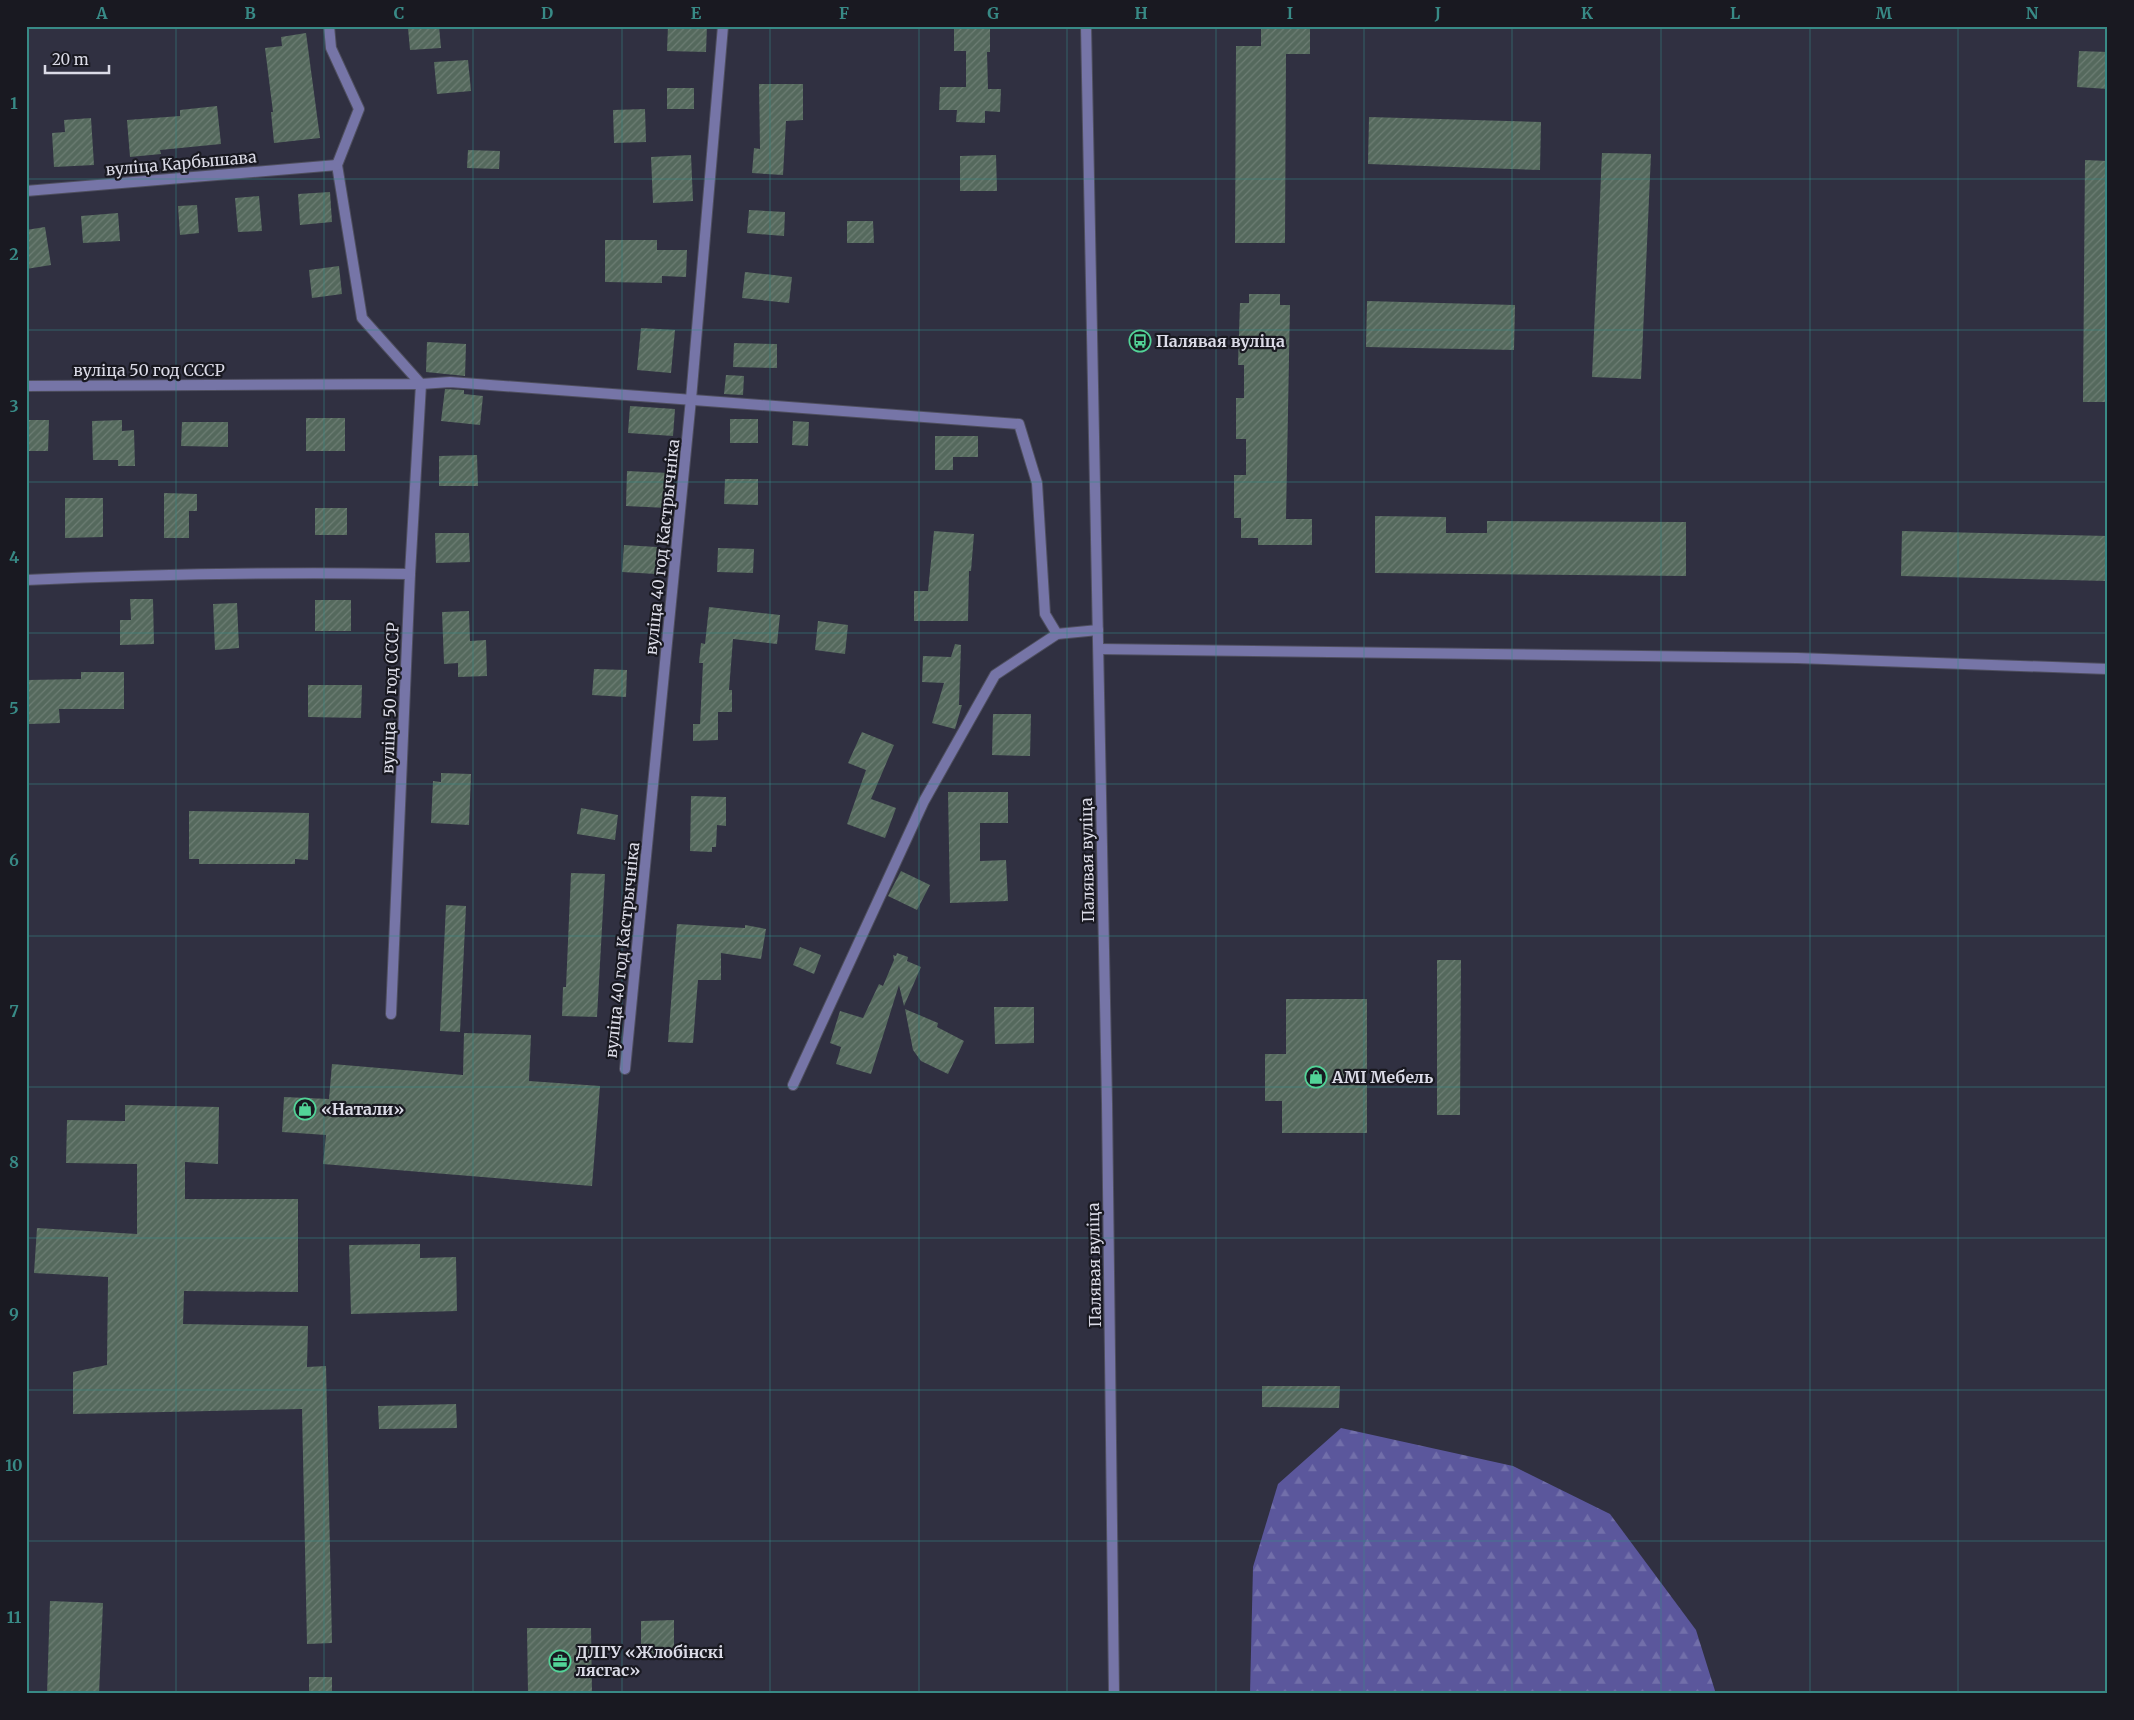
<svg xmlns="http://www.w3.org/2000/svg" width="2134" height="1720" font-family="Merriweather,serif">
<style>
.forest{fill:url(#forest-firs)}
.building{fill:url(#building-hatch)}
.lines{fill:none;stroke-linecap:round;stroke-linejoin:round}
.minor-casing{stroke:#4f4f5f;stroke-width:12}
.tertiary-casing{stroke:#4f4f5f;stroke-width:12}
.minor{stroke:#7675a7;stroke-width:10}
.tertiary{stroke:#7675a7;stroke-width:10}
.grid{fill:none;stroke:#388a86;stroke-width:1;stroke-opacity:0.55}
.labels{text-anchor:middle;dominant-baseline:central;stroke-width:4.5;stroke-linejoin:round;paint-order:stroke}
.street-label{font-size:16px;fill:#dbdbe7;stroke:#191921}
.poi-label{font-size:16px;font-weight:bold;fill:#dbdbe7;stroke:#191921;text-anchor:start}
.neatline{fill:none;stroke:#388a86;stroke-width:2}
.grid-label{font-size:16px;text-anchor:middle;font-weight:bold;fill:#388a86}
</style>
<defs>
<pattern id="forest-firs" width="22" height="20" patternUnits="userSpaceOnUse" patternTransform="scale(1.25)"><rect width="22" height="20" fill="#5b579c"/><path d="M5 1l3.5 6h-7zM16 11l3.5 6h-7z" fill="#726faa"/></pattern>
<pattern id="building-hatch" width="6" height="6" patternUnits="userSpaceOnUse" patternTransform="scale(1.25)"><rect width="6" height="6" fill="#55695d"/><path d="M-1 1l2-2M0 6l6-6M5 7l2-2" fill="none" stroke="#6d7e74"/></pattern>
</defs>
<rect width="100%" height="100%" fill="#303041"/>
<polygon class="forest" points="1341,1428 1513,1466 1610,1514 1696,1630 1716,1694 1250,1694 1253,1567 1278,1484"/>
<g class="building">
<polygon points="439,26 441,48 410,50 408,28"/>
<polygon points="668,26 707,26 706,52 667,51"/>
<polygon points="954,26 990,26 990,52 987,52 988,89 1001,89 1000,112 985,111 985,123 956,122 957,110 939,110 940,87 966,87 966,51 954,51"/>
<polygon points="1261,26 1310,26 1310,54 1286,54 1285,243 1235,243 1236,46 1261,46"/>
<polygon points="306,33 320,138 274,143 271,112 273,112 265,48 282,46 281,37"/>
<polygon points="2079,51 2108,52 2108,89 2077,87"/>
<polygon points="468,60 471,91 437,94 434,62"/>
<polygon points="759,84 803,84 803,120 786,121 783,175 752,173 754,148 760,149"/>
<rect x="667" y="88" width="27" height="21"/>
<polygon points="217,106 221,144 160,150 161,154 130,157 127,120 180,116 180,110"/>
<polygon points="645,109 646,142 614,143 613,110"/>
<polygon points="1369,117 1541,122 1540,170 1368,164"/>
<polygon points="91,118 94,165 54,167 52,133 65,132 64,120"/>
<polygon points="468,150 500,151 499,169 467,168"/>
<polygon points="1602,153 1651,154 1641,379 1592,377"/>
<polygon points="691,155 693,201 653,203 651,157"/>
<polygon points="996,155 997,191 960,191 960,156"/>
<polygon points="2085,160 2108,161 2108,402 2083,402"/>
<polygon points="330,192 332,222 300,225 298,194"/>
<polygon points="259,196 262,231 238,232 235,198"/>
<polygon points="197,205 199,233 180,235 178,206"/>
<polygon points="749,210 785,212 784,236 747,233"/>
<polygon points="118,213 120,241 83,243 81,216"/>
<polygon points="847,221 873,221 874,243 847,243"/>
<polygon points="45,227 51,265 26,269 26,230"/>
<polygon points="605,240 657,240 657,250 687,250 686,277 662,276 662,283 605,282"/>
<polygon points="339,266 342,294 312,298 309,270"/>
<polygon points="745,272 792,277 789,303 742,298"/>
<polygon points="1249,294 1280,294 1280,305 1290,305 1286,519 1312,519 1312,545 1258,545 1258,538 1241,538 1241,518 1234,518 1234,475 1246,475 1246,439 1236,439 1236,398 1244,398 1244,365 1238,365 1240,303 1249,303"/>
<polygon points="1367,301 1515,305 1514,350 1366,347"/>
<polygon points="641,328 675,330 671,373 637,370"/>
<polygon points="427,342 466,344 465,376 426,372"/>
<polygon points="734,343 777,344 777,368 733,367"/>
<polygon points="726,375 744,376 743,395 724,394"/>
<polygon points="445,389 464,390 464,394 483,396 480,425 441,421"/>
<polygon points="630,406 675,409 673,436 628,433"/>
<rect x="306" y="418" width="39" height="33"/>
<rect x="730" y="419" width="28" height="24"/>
<polygon points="26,420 49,420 48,451 26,451"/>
<polygon points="122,420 122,431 134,430 135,466 118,466 118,460 93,460 92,421"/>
<polygon points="793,421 809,422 808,446 792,445"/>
<polygon points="182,422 228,422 228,447 181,446"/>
<polygon points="935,436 978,436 978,457 953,457 953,470 935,470"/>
<polygon points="477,455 478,486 439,486 439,456"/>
<polygon points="627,471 669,473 667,508 626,506"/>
<polygon points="725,479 758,479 758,505 724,504"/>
<polygon points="164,493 197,494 197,511 189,511 189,538 164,538"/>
<polygon points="65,498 103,498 103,537 65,538"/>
<rect x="315" y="508" width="32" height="27"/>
<polygon points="1375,516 1446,517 1446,533 1487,533 1487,521 1686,522 1686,576 1375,573"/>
<polygon points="934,531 974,534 971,571 969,571 968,621 914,621 914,591 928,591"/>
<polygon points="1902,531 2108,536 2108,581 1901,576"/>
<polygon points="435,533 469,533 470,562 436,563"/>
<polygon points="624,545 657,547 656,574 622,572"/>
<polygon points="718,548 754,549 753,573 717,572"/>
<polygon points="130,599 153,599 154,644 120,645 120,620 131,620"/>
<rect x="315" y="600" width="36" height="31"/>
<polygon points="237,603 239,648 215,650 213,604"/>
<polygon points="709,607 780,615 777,644 733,639 729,690 732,690 732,712 718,712 718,740 693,741 693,724 700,724 703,663 699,663 701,643 705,644"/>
<polygon points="469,611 470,641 486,640 487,676 458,677 458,663 444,664 442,612"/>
<polygon points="818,621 848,625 845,654 815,650"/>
<polygon points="955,644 961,645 959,705 962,705 955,729 932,723 944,683 922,682 923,656 951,657"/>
<polygon points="594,669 627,670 626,697 592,695"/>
<polygon points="81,672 124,672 124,709 59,709 60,723 29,724 28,680 81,679"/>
<polygon points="308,685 362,685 361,718 308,717"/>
<polygon points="993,714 1031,714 1030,756 992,755"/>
<polygon points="862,732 894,745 871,799 896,808 885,838 847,824 866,770 848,763"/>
<polygon points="441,773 471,774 469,825 431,823 433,781 441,782"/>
<polygon points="948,792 1008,792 1008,823 980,823 980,861 1006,860 1008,901 950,903"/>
<polygon points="691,796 726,797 726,826 717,825 716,847 712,847 712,852 690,851"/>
<polygon points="581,808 618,815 615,840 577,834"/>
<polygon points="189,811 309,813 308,860 295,859 295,864 199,864 199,859 189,859"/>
<polygon points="901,871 930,885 917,910 888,896"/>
<polygon points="571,873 605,874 597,1017 562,1016 563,987 566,987"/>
<polygon points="446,905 466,906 460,1032 440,1031"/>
<polygon points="677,924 745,928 745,925 766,929 761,959 721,953 721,980 698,980 693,1043 668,1042"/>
<polygon points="800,947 821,955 814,974 793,965"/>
<polygon points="897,953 908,957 907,961 921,967 904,1006 899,985 871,1074 836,1064 841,1047 830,1043 840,1011 863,1018 879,984 883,986 894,960 893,955 896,956"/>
<polygon points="1437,960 1461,960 1460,1115 1437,1115"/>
<polygon points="1286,999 1367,999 1367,1133 1282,1133 1282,1101 1265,1101 1265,1054 1286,1054"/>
<polygon points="994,1007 1034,1007 1034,1043 995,1044"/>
<polygon points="905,1009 938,1023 937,1027 964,1041 948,1074 921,1061 913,1050"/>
<polygon points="464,1033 531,1035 529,1081 600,1086 592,1186 323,1164 326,1135 282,1132 284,1097 329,1099 332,1064 463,1075"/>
<polygon points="125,1105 219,1107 218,1164 185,1162 185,1199 298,1199 298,1292 184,1291 183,1324 308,1326 307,1367 326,1366 332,1643 307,1644 302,1409 73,1414 73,1372 107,1365 108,1277 34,1273 37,1228 137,1234 137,1164 66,1163 67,1120 125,1121"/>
<polygon points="420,1244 420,1258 456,1257 457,1311 351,1314 349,1245"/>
<polygon points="1262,1386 1340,1386 1339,1408 1262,1407"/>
<polygon points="456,1404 457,1428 379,1429 378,1406"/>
<polygon points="50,1601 103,1603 99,1694 47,1694"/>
<polygon points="674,1620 674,1655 641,1656 641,1621"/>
<polygon points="527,1628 591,1628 592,1694 528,1694"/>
<rect x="309" y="1677" width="23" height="17"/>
</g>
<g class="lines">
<g class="minor-casing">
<g id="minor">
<polyline points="329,26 331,48 359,109 337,165 362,318 421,384 410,574 391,1014"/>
<polyline points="26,191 337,165"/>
<polyline points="26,386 421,384 450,382 1019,424 1037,483 1045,614 1057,634"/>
<path d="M26,580C154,574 282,572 410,574"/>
<polyline points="1099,649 1797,658 2108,669"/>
<polyline points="625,1069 691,399 723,26"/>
<polyline points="793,1085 924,801 995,675 1057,634 1098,630"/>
</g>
</g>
<g class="tertiary-casing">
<polyline id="tertiary" points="1086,26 1107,1103 1114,1694"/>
</g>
<use href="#minor" class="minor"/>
<use href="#tertiary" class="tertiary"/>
</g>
<path class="grid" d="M176,26V1694M324,26V1694M473,26V1694M622,26V1694M770,26V1694M919,26V1694M1067,26V1694M1216,26V1694M1364,26V1694M1512,26V1694M1661,26V1694M1810,26V1694M1958,26V1694M26,179H2108M26,330H2108M26,482H2108M26,633H2108M26,784H2108M26,936H2108M26,1087H2108M26,1238H2108M26,1390H2108M26,1541H2108"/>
<defs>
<g id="bus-ring" transform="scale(1.125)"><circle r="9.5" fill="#191921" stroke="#52d397" stroke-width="1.5"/><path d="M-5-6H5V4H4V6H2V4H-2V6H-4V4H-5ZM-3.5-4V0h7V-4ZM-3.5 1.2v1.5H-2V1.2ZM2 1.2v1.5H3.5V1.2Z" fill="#52d397"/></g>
<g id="shop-ring" transform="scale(1.125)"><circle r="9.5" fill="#191921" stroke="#52d397" stroke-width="1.5"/><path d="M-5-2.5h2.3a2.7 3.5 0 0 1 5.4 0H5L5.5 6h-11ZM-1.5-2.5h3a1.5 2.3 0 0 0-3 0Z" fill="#52d397"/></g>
<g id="office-ring" transform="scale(1.125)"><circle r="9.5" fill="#191921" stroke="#52d397" stroke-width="1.5"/><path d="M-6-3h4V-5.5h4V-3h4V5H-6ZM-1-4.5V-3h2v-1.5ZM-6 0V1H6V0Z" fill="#52d397"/></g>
</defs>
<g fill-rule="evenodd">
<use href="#bus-ring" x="1140" y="341"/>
<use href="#shop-ring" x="1316" y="1077"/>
<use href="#shop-ring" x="305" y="1109"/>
<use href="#office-ring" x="560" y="1661"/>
</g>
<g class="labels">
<g class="street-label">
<text transform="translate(181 163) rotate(-5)">вуліца Карбышава</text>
<text x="149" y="370">вуліца 50 год СССР</text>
<text transform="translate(662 547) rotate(-84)">вуліца 40 год Кастрычніка</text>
<text transform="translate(390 698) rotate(-88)">вуліца 50 год СССР</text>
<text transform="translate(1087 860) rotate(-91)">Палявая вуліца</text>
<text transform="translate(622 950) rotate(-84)">вуліца 40 год Кастрычніка</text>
<text transform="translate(1094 1265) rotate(-91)">Палявая вуліца</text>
</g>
<g class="poi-label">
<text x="1156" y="341">Палявая вуліца</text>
<text x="1332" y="1077">AMI Мебель</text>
<text x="321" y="1109">«Натали»</text>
<text x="576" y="1652">ДЛГУ «Жлобінскі<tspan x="576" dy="18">лясгас»</tspan></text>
</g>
</g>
<rect width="2134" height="1720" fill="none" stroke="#191921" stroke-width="55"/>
<path d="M45 65v8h64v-8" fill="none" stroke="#dbdbe7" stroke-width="2.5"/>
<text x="52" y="65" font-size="15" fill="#dbdbe7" stroke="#191921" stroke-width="4" paint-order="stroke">20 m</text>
<rect x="28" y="28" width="2078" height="1664" class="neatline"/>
<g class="grid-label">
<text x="102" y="19">A</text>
<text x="250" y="19">B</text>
<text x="399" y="19">C</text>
<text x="547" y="19">D</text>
<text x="696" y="19">E</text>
<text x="844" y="19">F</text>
<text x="993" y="19">G</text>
<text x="1141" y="19">H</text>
<text x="1290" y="19">I</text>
<text x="1438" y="19">J</text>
<text x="1587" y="19">K</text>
<text x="1735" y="19">L</text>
<text x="1884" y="19">M</text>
<text x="2032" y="19">N</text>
<text x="14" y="109">1</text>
<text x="14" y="260">2</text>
<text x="14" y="412">3</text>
<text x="14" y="563">4</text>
<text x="14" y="714">5</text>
<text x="14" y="866">6</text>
<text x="14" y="1017">7</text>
<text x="14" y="1168">8</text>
<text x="14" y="1320">9</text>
<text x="14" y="1471">10</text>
<text x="14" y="1623">11</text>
</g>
</svg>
